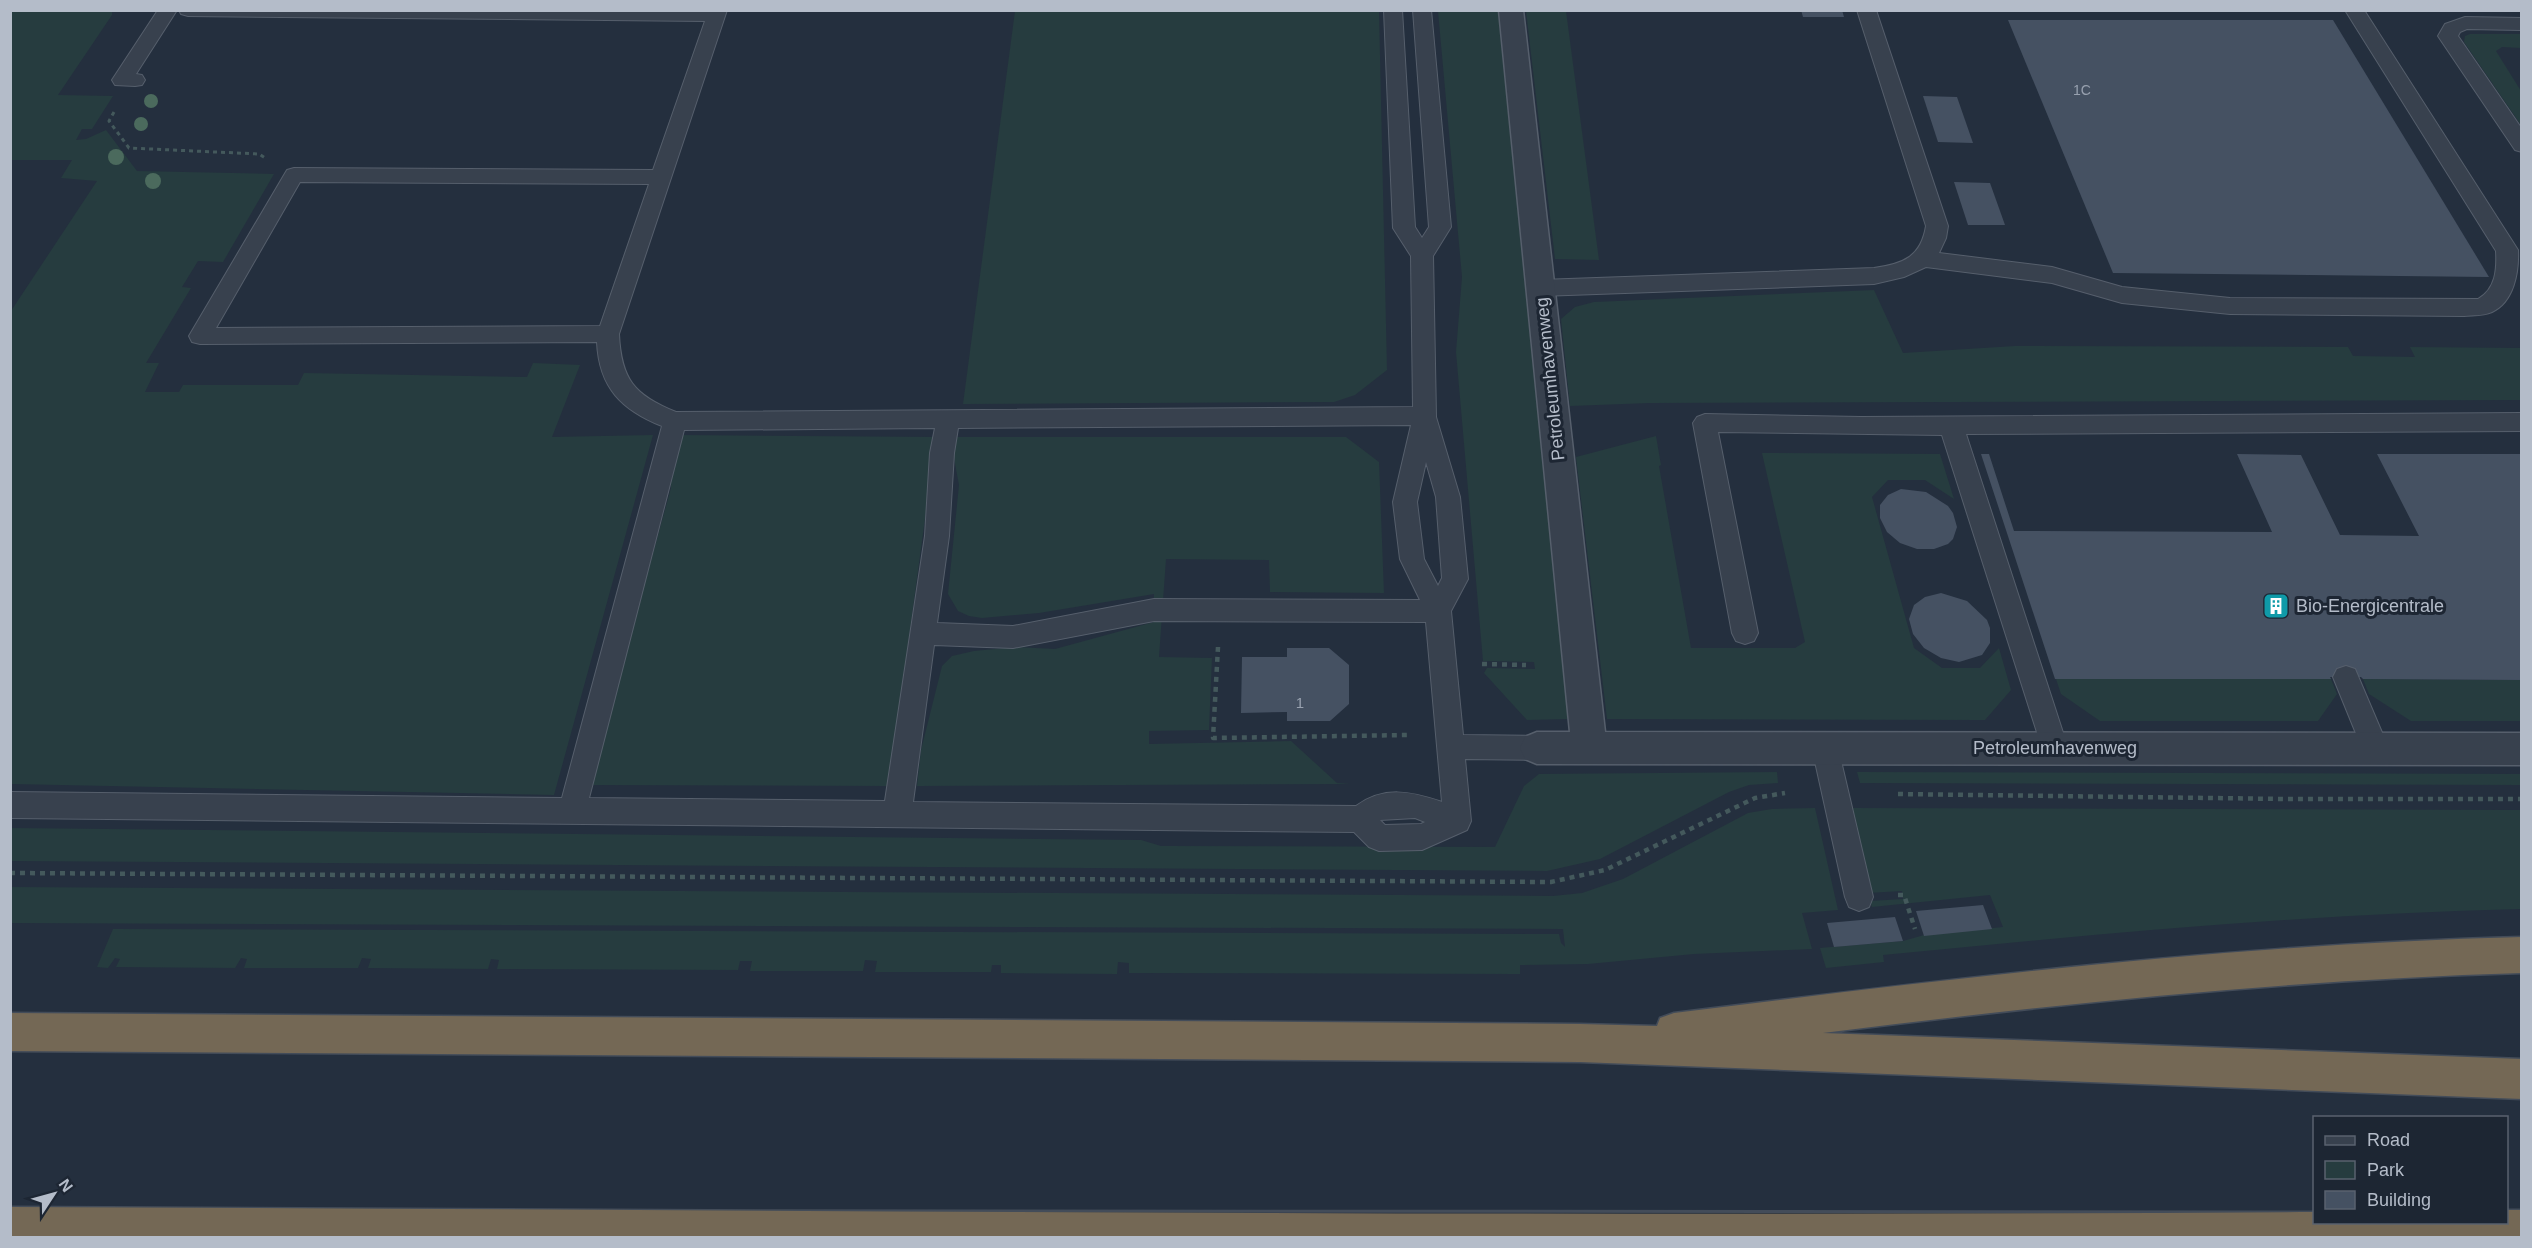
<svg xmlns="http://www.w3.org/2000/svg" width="2532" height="1248" font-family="Arial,sans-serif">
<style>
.green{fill:#263c3f}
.building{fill:#455162}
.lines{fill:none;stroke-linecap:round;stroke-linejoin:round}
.service-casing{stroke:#565f6c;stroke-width:2}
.minor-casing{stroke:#565f6c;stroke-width:3}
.motorway-casing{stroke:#434c59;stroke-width:3}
.path-far1{stroke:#44595c;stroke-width:3;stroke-dasharray:4 4;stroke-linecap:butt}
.path{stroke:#44595c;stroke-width:4.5;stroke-dasharray:5 5;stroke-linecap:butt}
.service{fill:#38414e;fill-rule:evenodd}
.minor{fill:#38414e;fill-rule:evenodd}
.motorway{fill:#746855;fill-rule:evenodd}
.tree{fill:#4b6a5d}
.labels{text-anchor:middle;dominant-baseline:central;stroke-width:6;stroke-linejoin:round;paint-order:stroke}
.far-number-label{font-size:14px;fill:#98a1af}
.number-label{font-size:15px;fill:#98a1af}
.street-label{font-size:18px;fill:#b4bcc9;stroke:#1d2633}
.poi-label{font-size:18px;fill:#b4bcc9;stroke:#1d2633;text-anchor:start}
</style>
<rect width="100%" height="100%" fill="#242f3e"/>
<g class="green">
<polygon points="11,10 112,11 112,15 58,95 113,96 92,129 82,129 76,140 86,139 106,130 137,171 274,174 223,262 198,261 182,287 191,288 146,363 159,363 145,392 179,392 183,385 298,385 304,373 527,377 533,363 580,365 552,437 653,435 554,795 11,784 11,311 97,181 61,178 72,160 11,160"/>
<polygon points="1015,11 1379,11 1387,370 1355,395 1334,402 963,404"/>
<polygon points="1438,11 1498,11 1568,719 1527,720 1484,673 1487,668 1535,669 1534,662 1483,661 1456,352 1462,277"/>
<polygon points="1526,11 1566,11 1599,260 1555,259"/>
<polygon points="2470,34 2521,34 2521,48 2502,47 2496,51 2521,91 2521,125 2464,42 2465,36"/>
<polygon points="1874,290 1903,353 2015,346 2348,347 2353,356 2415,357 2410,347 2521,348 2521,400 1650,403 1570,406 1561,319 1575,307 1594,302"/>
<polygon points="679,435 936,437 889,786 589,785 671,488 669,469"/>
<polygon points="1656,436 1661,465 1659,466 1691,648 1795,648 1805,642 1762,453 1940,454 1954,499 1925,480 1888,480 1872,497 1914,648 1942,668 1980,668 1999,648 2011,690 1985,720 1607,719 1576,457"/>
<polygon points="950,437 1346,437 1379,462 1384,593 1270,592 1269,560 1166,559 1159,657 1212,658 1209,730 1149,731 1149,744 1291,741 1337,783 1350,784 917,786 921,750 942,666 952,656 974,651 1015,647 1055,649 1154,622 1154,594 1039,613 982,618 969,616 958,611 948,594 959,485"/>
<polygon points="2056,679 2331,679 2337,694 2318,721 2100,721 2061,694"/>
<polygon points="2363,679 2521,680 2521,721 2411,721 2369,694"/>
<polygon points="1777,772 1778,783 1749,785 1729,792 1600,859 1547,871 11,861 11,828 1141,840 1161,846 1495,847 1524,786 1539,774"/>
<polygon points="1857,772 2521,774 2522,785 1860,783"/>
<polygon points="1815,808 1838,910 1802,913 1812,949 1694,954 1588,964 1520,965 1520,974 1129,973 1129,963 1118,962 1117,974 1001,973 1001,965 992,965 991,972 875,972 877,961 865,960 863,971 750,971 752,961 740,961 738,970 497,969 499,960 491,959 488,969 368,968 371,959 362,958 358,968 244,968 247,959 241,958 235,968 116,967 120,959 115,958 108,968 97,967 113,929 1559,934 1561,943 1565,947 1563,929 11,923 11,887 1553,896 1582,893 1623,879 1748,813 1772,809"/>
<path d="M1848,808L2521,810V909C2308,914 2096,934 1883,955L1884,962L1826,968L1820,948L1903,941L1924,935L2003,927L1990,895L1872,907L1870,901L1903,899L1902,891L1868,893Z"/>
</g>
<g class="building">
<polygon points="1801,10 1842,10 1844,17 1803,17"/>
<polygon points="2008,20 2333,20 2489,277 2113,273"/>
<polygon points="1923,96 1957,97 1973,143 1938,142"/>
<polygon points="1954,182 1990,183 2005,225 1968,225"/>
<polygon points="1981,454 1989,454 2014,531 2272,532 2237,454 2301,455 2340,535 2419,536 2377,454 2522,454 2522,680 2363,679 2361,677 2330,677 2331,679 2055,679"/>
<polygon points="1901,489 1926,492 1948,506 1953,513 1957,527 1953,539 1948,544 1934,549 1917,549 1900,543 1887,532 1880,518 1880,505 1888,495"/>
<polygon points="1941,593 1967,601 1987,620 1990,628 1990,643 1982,655 1959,662 1941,658 1924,648 1913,634 1909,619 1914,605 1925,597"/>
<polygon points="1287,648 1329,648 1349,665 1349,704 1330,721 1287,721 1287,712 1241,713 1242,657 1287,657"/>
<polygon points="1983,905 1992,929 1924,936 1916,911"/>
<polygon points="1895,917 1903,941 1834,947 1827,923"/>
</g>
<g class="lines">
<g class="service-casing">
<g id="service">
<polygon points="158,10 177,10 136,74 142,75 145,80 142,85 135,86 115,85 112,80"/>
<path d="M179,10H727L619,334C621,379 634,395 676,412L1413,407L1411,256L1393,228L1384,10H1402L1415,227L1422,238L1429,227L1413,10H1431L1451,227L1433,256L1436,417L1460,497L1468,579L1451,611L1463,735L1537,736L1546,739L1550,748L1546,757L1537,760L1465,759L1471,821L1467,830L1422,850L1379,851L1369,847L1354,832L10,818V792L562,798L662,426C622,410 599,388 597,342L200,344L192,342L189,336L287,170L294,168L653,170L705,21L188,16L181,14ZM300,182L649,184L600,326L216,328ZM1411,425L1393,502L1400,559L1420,600L1154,599L1013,626L937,623L949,536L954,453L958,428ZM935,428L930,453L925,536L885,801L589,798L684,430ZM1426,462L1436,497L1442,578L1438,586L1424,559L1417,502ZM1154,621L1426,622L1442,802C1410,791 1384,786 1356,806L913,802L934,645L1013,648ZM1415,818L1425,822L1421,824L1385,825L1380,820Z"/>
<path d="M1857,10H1876L1948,226L1946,238L1939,253L2052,267L2122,287L2230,298L2478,299C2496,289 2497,269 2496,251L2345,10H2364L2518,250C2519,272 2514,302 2492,312C2483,316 2473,315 2464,316L2230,314L2122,303L2052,283L1926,267L1904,277L1874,284L1540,296L1532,294L1529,288L1532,282L1540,280L1874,268C1903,264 1921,257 1926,226Z"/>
<polygon points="2465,17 2522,18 2522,30 2467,29 2460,32 2458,36 2522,129 2522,152 2515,150 2438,36 2445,24"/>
<polygon points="2522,413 2522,431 1966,434 2068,748 2064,757 2055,760 2046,757 2042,748 1942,435 1718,432 1758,633 1754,641 1745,644 1736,641 1732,633 1693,423 1697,417 1705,414 1861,417"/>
<polygon points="2346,666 2355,669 2389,749 2386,758 2376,761 2366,758 2333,677 2337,669"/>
<polygon points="1825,736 1834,739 1838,748 1873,897 1869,907 1859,911 1849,907 1845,897 1812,748 1816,739"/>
</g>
</g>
<g class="minor-casing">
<polygon id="minor" points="1499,10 1523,10 1605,732 2522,733 2522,765 1537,764 1525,759 1520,748 1525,737 1537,732 1570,732"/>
</g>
<g class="motorway-casing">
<g id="motorway">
<path d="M2522,937V973C2287,980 2055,1004 1823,1033L2522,1059V1099L1580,1062L10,1051V1013L1580,1024L1657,1026L1660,1018L1674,1013C1956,978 2237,944 2522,937Z"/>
<path d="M10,1207C778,1210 1547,1217 2314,1212V1222H2506V1210H2522V1238H10Z"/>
</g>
</g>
<polyline class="path-far1" points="114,112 109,121 129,148 259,154 265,158"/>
<g class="path">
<polyline points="1218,647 1213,738 1409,735"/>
<polyline points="1482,664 1526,665"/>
<polyline points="1898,794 2287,799 2522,799"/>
<polyline points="10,873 1551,882 1605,870 1755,798 1785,793"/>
<polyline points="1898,895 1904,895 1915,929"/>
</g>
<use href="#service" class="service"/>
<use href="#minor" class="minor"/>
<use href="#motorway" class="motorway"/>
</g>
<g class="tree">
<circle cx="151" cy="101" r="7"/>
<circle cx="141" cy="124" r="7"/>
<circle cx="116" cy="157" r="8"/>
<circle cx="153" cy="181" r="8"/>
</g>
<defs>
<g id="building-square" transform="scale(1.35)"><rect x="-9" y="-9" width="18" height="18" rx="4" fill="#0f9aa8" stroke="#1d2633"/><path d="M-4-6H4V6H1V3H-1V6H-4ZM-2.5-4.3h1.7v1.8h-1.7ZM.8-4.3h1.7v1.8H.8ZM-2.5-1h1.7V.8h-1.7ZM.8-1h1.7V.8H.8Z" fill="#fff"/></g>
</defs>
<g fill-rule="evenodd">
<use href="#building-square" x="2276" y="606"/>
</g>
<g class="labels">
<g class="far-number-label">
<text x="2082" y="90">1C</text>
</g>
<g class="number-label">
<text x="1300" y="702">1</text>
</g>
<g class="street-label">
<text transform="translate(1550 379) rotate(-96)">Petroleumhavenweg</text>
<text x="2055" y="748">Petroleumhavenweg</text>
</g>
<g class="poi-label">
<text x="2296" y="606">Bio-Energicentrale</text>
</g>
</g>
<rect width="2532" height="1248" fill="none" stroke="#b4bcc9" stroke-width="24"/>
<rect x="2313" y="1116" width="195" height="108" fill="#1d2633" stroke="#59626f" stroke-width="1.5"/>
<rect x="2325" y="1136" width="30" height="9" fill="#38414e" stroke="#59626f" stroke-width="1.5"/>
<text x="2367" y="1146" font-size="18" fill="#b4bcc9">Road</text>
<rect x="2325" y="1161" width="30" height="18" fill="#263c3f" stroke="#59626f" stroke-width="1.5"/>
<text x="2367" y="1176" font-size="18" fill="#b4bcc9">Park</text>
<rect x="2325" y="1191" width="30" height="18" fill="#455162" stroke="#59626f" stroke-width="1.5"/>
<text x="2367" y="1206" font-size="18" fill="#b4bcc9">Building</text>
<g transform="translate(54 1194) rotate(54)" stroke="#1d2633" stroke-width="4.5" paint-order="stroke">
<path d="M0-4.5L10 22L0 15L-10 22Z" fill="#b4bcc9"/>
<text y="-9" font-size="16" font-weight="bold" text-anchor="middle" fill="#b4bcc9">N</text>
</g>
</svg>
